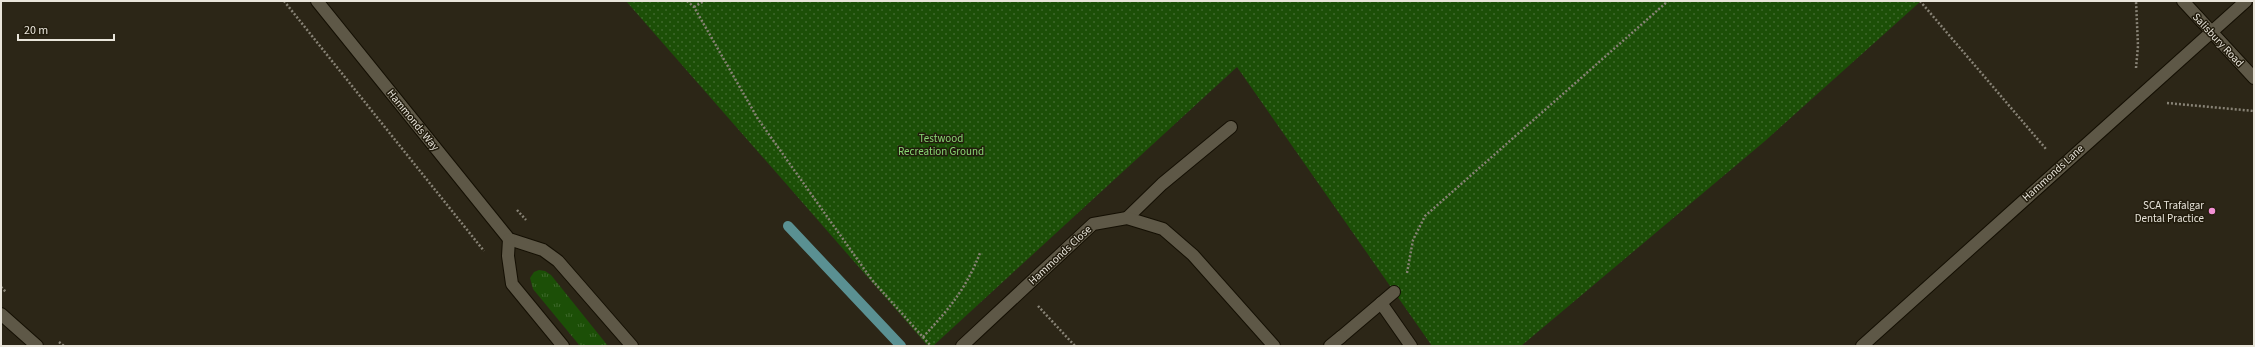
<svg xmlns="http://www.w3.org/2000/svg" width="2255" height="347" font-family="'Source Sans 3',sans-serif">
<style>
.grass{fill:url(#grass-tufts)}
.park{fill:url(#park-dots)}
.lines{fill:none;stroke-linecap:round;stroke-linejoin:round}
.stream{stroke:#5a9092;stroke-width:10}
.lane-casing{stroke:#140f03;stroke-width:14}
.street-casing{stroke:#140f03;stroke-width:14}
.path{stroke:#888376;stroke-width:2.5;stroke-dasharray:2 2;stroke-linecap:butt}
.lane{stroke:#5e5847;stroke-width:12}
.street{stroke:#5e5847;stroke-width:12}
.poi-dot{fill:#f391d5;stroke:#221c0d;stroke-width:1.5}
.labels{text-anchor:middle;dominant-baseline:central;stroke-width:3;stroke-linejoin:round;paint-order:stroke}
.street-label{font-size:11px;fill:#e9e5db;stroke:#221c0d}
.park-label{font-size:11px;fill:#89d673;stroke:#221c0d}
.poi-label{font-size:11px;fill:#e9e5db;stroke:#221c0d;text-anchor:end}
</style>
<defs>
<pattern id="grass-tufts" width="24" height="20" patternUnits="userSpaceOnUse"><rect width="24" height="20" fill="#1c4f07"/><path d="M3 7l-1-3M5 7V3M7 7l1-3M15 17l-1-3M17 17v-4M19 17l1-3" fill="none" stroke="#3d682b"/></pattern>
<pattern id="park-dots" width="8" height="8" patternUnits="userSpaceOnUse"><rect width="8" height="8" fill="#1c4f07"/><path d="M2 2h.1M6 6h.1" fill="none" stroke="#3d682b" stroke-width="1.8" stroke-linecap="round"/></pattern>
</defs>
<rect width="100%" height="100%" fill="#2c2617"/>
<polygon class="grass" points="539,270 545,271 551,275 608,346 580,346 533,289 530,278 534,272"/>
<polygon class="park" points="626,1 691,2 1921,1 1765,141 1521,346 1432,346 1237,67 933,346 928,346"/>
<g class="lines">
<polyline class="stream" points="788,226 901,346"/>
<g class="lane-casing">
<g id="lane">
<polyline points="1127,218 1162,184 1231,127"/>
<polyline points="1381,303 1411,346"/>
<polyline points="1341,337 1394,292"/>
</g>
</g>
<g class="street-casing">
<g id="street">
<polyline points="317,1 509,239 543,250 558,261 632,346"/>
<polyline points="2183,1 2254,78"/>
<polyline points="509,239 508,256 512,284 563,346"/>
<polyline points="1,314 37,346"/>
<polyline points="962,346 1093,224 1127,218 1163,229 1193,255 1274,346"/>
<polyline points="1330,346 1341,337"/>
<polyline points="1862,346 2246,1"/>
</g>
</g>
<g class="path">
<polyline points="284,1 484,251"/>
<polyline points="687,1 694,7 758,119 872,280 931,346"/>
<polyline points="1920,1 2046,149"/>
<polyline points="694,7 704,1"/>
<polyline points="2136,68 2138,46 2136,1"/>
<polyline points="2167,103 2254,111"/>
<polyline points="517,210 526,220"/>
<polyline points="1407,273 1413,240 1425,216 1668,1"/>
<polyline points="1,287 6,292"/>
<polyline points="1038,306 1075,346"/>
<path d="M923,337C949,309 966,289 980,253"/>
<polyline points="59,342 64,346"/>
</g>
<use href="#lane" class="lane"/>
<use href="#street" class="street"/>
</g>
<circle class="poi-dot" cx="2212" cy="211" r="4"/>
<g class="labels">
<g class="street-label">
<text transform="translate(2218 40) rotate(47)">Salisbury Road</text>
<text transform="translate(413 120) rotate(51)">Hammonds Way</text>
<text transform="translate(2053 173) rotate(-42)">Hammonds Lane</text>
<text transform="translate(1060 255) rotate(-43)">Hammonds Close</text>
</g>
<g class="park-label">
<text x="941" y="138">Testwood<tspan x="941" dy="13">Recreation Ground</tspan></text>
</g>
<g class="poi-label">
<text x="2204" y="205">SCA Trafalgar<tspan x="2204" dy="13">Dental Practice</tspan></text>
</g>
</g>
<rect width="2255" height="347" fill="none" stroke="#e9e5db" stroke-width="4"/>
<path d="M18 34v6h96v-6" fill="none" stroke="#e9e5db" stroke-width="2"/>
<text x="24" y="34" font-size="12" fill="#e9e5db" stroke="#221c0d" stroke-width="3" paint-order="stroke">20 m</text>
</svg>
